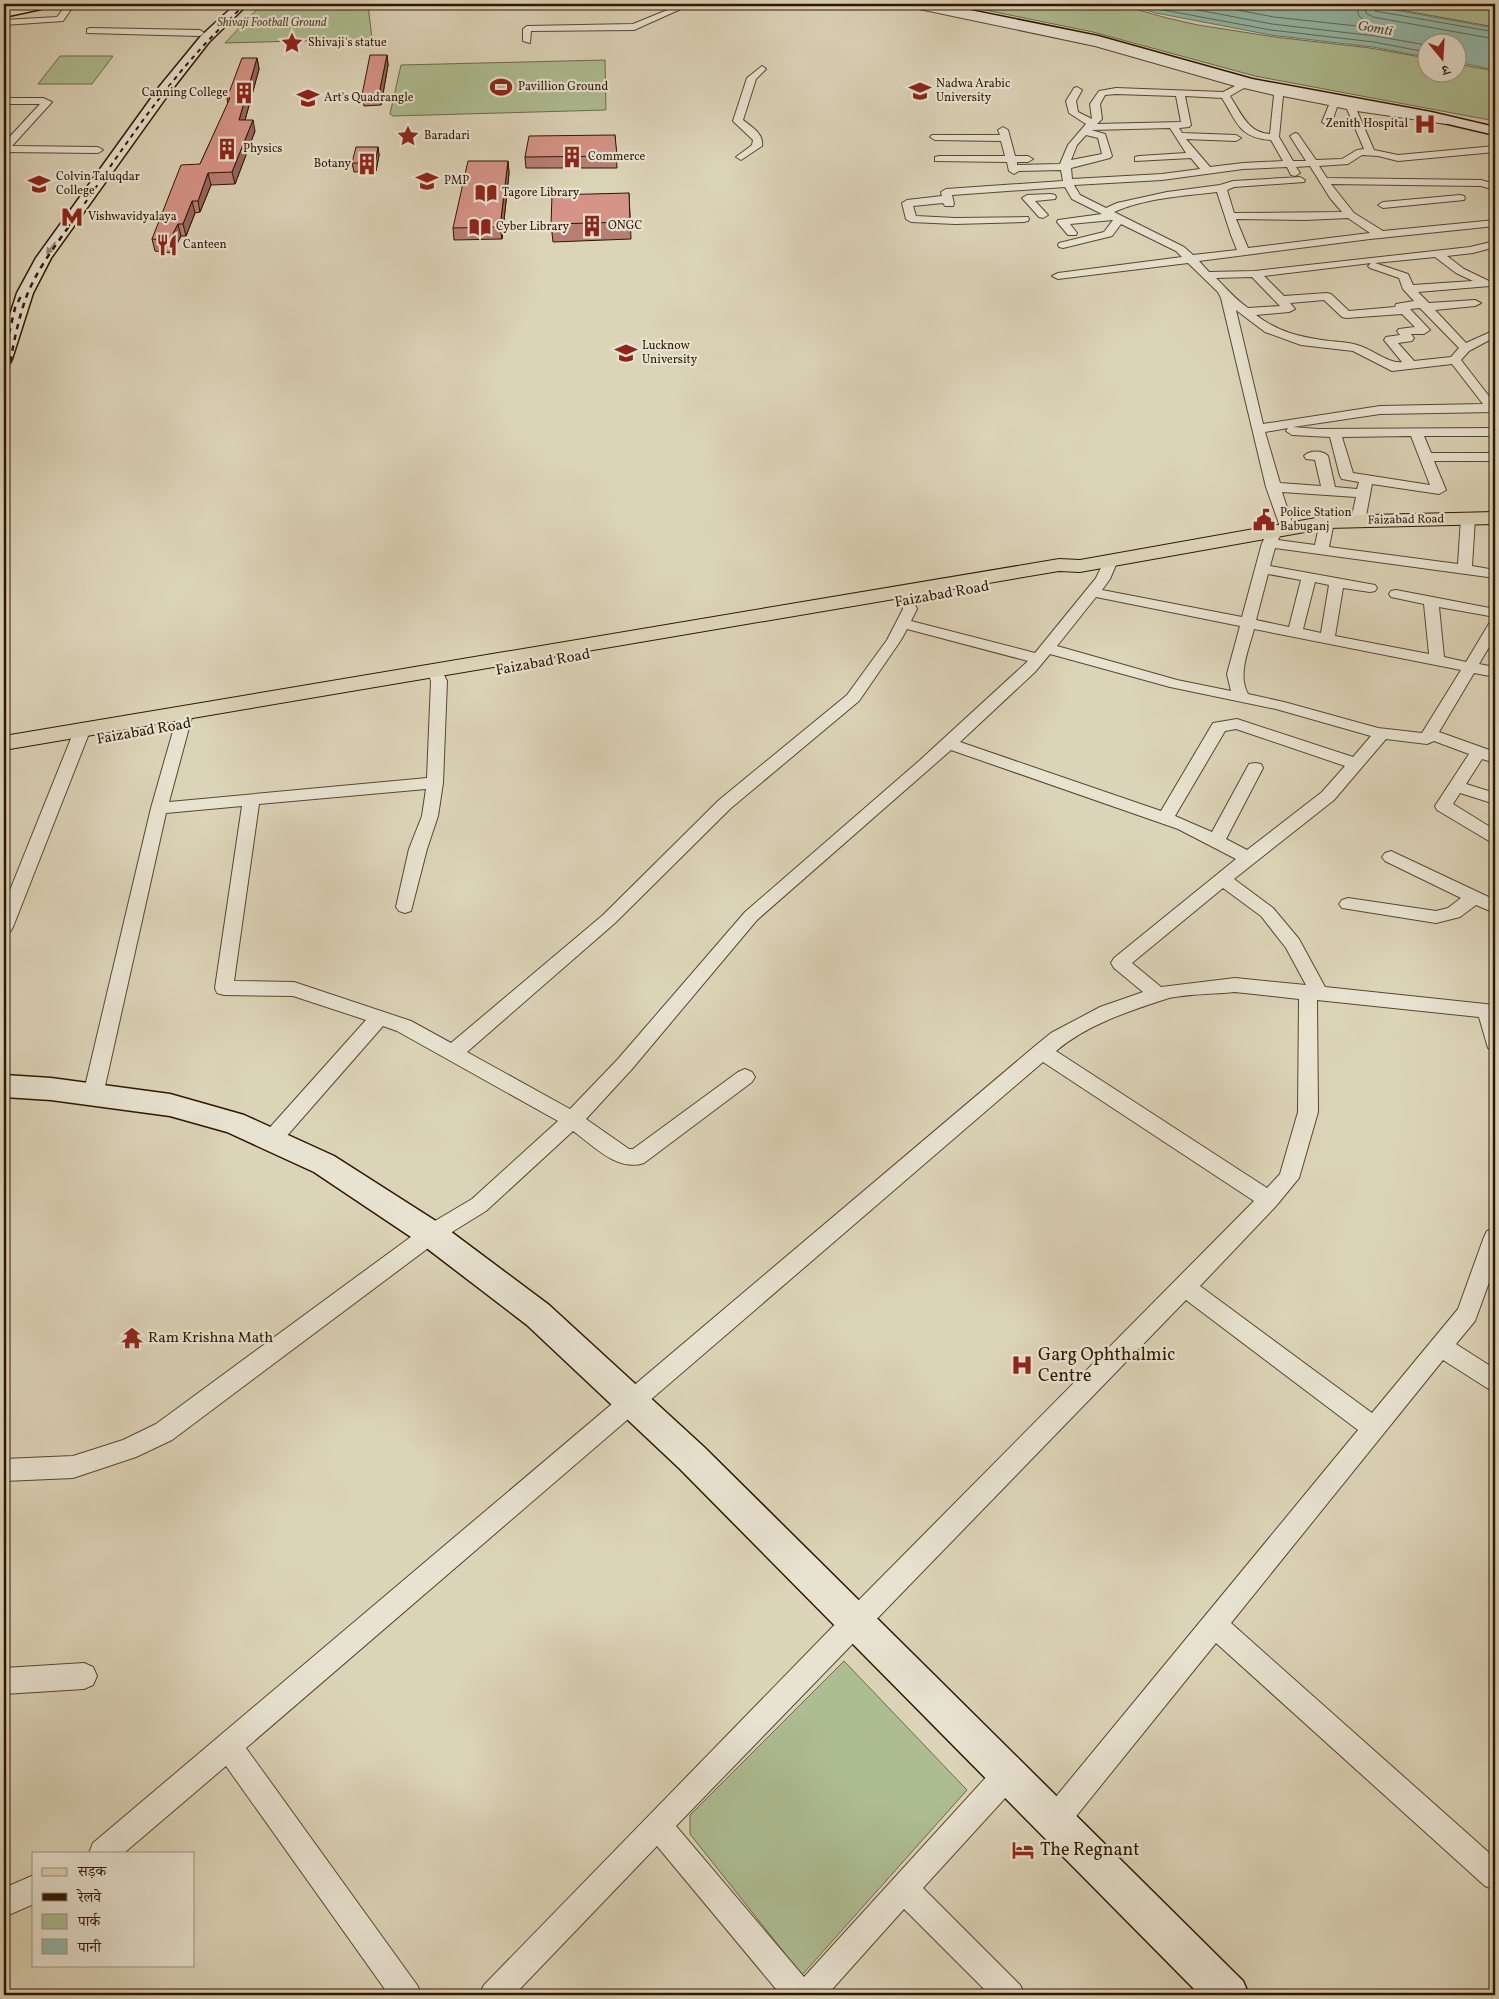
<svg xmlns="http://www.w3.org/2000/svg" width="1499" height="1999" font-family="Vollkorn,'Noto Serif Devanagari',serif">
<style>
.green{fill:#adbd92;stroke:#6e6a4a}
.water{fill:#93b9aa;stroke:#6b7867}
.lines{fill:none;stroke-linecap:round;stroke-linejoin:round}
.shore{stroke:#606856;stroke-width:1}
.street-casing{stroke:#5a4630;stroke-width:2}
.secondary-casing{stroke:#2e1602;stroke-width:3}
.primary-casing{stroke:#2e1602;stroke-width:2}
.street{fill:#e8e3d1;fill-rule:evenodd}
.secondary{fill:#e8e3d1;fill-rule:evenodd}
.primary{fill:#dcd4b8;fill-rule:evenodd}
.rail-far1{stroke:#2e1602;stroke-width:2;stroke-dasharray:4.5 4.5;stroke-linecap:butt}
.rail{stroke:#2e1602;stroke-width:2.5;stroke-dasharray:5.5 5.5;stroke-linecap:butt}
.wall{fill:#b87e75;stroke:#2e1602}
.shaded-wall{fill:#96675f;stroke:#2e1602}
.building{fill:#d69388;stroke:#2e1602}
.oneway{fill:#948774}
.labels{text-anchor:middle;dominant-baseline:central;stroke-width:4.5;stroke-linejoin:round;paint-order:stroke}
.far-park-label{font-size:12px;font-style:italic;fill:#54482d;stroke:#e8e3d1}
.far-poi-label{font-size:12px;fill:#2e1602;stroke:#e8e3d1;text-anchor:start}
.far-street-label{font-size:12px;fill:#2e1602;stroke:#e8e3d1}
.far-water-label{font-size:14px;font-style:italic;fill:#4c4734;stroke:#e8e3d1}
.street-label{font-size:15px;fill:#2e1602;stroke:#e8e3d1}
.poi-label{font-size:15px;fill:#2e1602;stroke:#e8e3d1;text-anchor:start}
.near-poi-label{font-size:18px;fill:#2e1602;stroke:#e8e3d1;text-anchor:start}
</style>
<rect width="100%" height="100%" fill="#dcd4b8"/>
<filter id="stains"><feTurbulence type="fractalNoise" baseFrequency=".004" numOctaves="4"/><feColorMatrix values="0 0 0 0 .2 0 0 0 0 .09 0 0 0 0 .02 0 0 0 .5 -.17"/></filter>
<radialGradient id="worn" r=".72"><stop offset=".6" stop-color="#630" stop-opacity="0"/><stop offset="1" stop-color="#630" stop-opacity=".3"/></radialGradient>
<g class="green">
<polygon points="262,4 368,4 372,39 225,43"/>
<polygon points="956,4 1117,4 1167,18 1198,25 1275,37 1370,48 1426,58 1426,72 1456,72 1457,64 1495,71 1495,121 1255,76 1093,32"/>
<polygon points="1368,4 1495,4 1495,27"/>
<polygon points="60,56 113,56 92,84 38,84"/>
<polygon points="605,60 606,110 393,116 390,114 401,65"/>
<polygon points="844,1661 967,1790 802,1975 690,1834 690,1815"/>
</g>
<polygon class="water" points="1125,4 1362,4 1495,28 1495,70 1457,62 1456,42 1426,42 1426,57 1373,47 1271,35 1156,13"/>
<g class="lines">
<g class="shore">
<polyline points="1142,4 1158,9 1271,30 1374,42 1426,52"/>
<polyline points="1166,4 1272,24 1375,36 1426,45"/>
<polyline points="1206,4 1274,17 1366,27 1367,23 1359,16 1356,4"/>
<polyline points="1364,4 1366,13 1373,17 1495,39"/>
<polyline points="1370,4 1371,8 1375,11 1495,32"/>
</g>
<g class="street-casing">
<g id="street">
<polygon points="67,4 74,5 63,21 4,25 4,20 57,17"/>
<polygon points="682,4 692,4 634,30 531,31 530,43 523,41 523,29 527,26 633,24"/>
<path d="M901,4H916L1096,41L1250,84L1351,104L1446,118L1451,121L1446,124L1357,111L1374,150L1398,155L1495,146V152L1398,161L1378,156L1362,155L1348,164L1319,166L1327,178L1481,180L1495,184V190L1481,186L1331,184L1354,213L1383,231L1495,220V226L1370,239L1199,261L1209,272L1255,271L1470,247L1495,241V247L1473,253L1447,256L1464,269L1489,281L1492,284L1490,286L1418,292L1429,303L1475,300L1481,303L1475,306L1435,310L1466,343L1495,330V337L1469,351L1461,360L1495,404V412L1380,414L1293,427L1318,429L1495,428V436H1424L1431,453H1495V461H1434L1446,490L1439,494L1372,484L1365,521L1358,525L1351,521L1356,497L1282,492L1294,529L1292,532H1282L1266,487L1221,298L1218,292L1188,263L1058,279L1052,276L1058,273L1182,257L1176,251L1121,224L1112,236L1063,248L1059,247L1058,245L1059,243L1104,232L1113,220L1070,224L1077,233L1076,235H1068L1057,222L1058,220L1102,214L1072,199L1065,187L952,195L954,204L953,206H945L943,203L913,206L916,216L955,218L1028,217L1029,219L1028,221L1024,222L955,224L911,222L906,219L902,203L907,200L942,196L941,192L946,189L1063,181L1061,170L1019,171L1014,174L1009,171L1007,162L935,161V157L939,156H1005L1001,141L935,140L930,137L932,135H1000L998,130L1003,127L1008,130L1015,156H1028L1033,159L1028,162H1017V165L1060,164L1068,145L1086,124L1069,113L1066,101L1074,88L1077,87L1082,90L1076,101L1078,112L1092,119L1090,104L1099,91L1116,88L1223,92L1235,86L1095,46L905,6ZM1244,88L1274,95L1270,134C1248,133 1241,113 1230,96ZM1116,94L1176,96L1181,122L1097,124L1102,119L1100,104L1105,95ZM1185,96L1222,98C1237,122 1239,138 1271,140L1283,161L1243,163L1210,167L1186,139L1236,141L1241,138L1236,135L1182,133L1179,128L1189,127L1191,125ZM1283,96L1329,105L1322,122L1327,125L1332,122L1337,107L1347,109L1364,149L1357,150L1342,159L1316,160L1298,134L1295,133L1290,136L1306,161H1293L1279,137ZM1170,128L1186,153L1139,156L1135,157V161L1191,158L1200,169L1162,174L1072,179L1071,168L1110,158L1112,156L1105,134L1091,130ZM1086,135L1098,138L1102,154L1071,160L1077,145ZM1310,166L1330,198L1342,212L1234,213L1227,190L1234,187L1304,182L1305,180L1300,177L1233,181L1220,185L1167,192L1117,203L1106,208L1080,195L1074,185L1162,180L1243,169L1287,167L1291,175L1295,176L1300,173L1296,167ZM1217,192L1231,235L1237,250L1193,255L1184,247L1114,212C1146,198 1183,196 1217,192ZM1348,218L1370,233L1248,248L1236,219L1306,220ZM1435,257L1456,273L1473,281L1413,285L1408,274L1375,263ZM1371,263L1368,266L1370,268L1399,278L1403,289L1414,301L1396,304L1395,307L1349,311L1331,294L1327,293L1284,296L1264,276ZM1252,277L1280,306L1248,308C1235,299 1227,289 1216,278ZM1324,300L1342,317L1346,318L1402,314L1415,327L1399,329L1397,331L1400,335L1386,337L1384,340L1402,362C1389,364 1373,350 1360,346C1350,342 1339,342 1329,341C1300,337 1280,333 1256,315L1289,312L1295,309L1290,303ZM1420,308L1459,348L1451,357L1414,361L1398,343L1412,341L1414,338L1411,334H1424L1430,330L1410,309ZM1236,310L1265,332L1301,345L1353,351L1392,371L1452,364L1483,404L1380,406L1263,424ZM1288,428L1286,431L1292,435L1330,437L1340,476L1342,479L1359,482L1357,489L1335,487L1328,456C1323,450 1309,450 1304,456L1306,459L1315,460L1321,486L1280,483L1265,432ZM1411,436L1430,485L1353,473L1342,437Z"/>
<polygon points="90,28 200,30 204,33 200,36 87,33 87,29"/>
<path d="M762,66L766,69L756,79L743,120C752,127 764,134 762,146L741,160L736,157L752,145L753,140L733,121L747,78Z"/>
<polygon points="4,98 43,98 52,102 12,146 98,147 103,150 98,153 4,152 4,143 40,104 4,104"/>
<polygon points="1051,194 1055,195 1056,197 1055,199 1035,201 1048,215 1043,218 1039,217 1022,198 1027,195"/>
<polygon points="1460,195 1464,196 1465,198 1464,200 1383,208 1378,205 1383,202"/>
<path d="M1468,514L1475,518L1472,566L1495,570V578L1275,548L1270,566L1375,585L1377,588L1375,591L1370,592L1343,588L1335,636L1429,654L1424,604L1391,597L1389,594L1391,591L1396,590L1495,609V617L1439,607L1444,657L1466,662L1490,622L1495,621V637L1479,664L1495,667V677L1474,673L1439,732L1495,752V763L1482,759L1466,784L1495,793V804L1460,793L1453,804L1495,830V843L1489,841L1437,810L1435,806L1469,754L1434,741L1427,744L1386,739L1334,800L1234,879L1273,908L1299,939L1325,987L1495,1005V1050L1488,1048L1479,1017L1317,1000L1318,1112L1299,1178L1276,1206L1200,1286L1372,1413L1458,1309L1484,1237L1487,1231L1495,1228V1266L1475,1321L1456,1344L1495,1369V1391L1487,1388L1443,1360L1231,1623L1495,1858V1890L1485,1886L1216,1643L1065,1830L1055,1834L1045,1830L1041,1820L1045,1810L1358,1430L1186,1300L676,1826L804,1977L999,1763L1009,1760L1019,1763L1022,1773L1019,1783L923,1888L1020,1985L1025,1995H990L904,1909L827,1995H781L657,1846L514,1995H479L484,1985L847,1612L1254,1201L1043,1062L246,1748L417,1985L422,1995H389L226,1766L124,1853H89L93,1843L1035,1046L1051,1033L1100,1007L1143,992L1114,968L1111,963L1114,958L1236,859L1178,829L951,750L757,920L632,1069L586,1119L629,1149H633L738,1072L745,1069L752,1072L755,1077L752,1082L644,1163C617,1172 594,1146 573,1131L486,1211L439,1240L172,1440L136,1457L73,1478L4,1481V1459L73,1456L123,1440L156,1424L423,1228L472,1199L558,1121L397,1031L383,1026L278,1146L271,1148L264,1146L261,1140L264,1134L366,1020L293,996L224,995L217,993L215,988L242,806L166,813L103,1095L100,1100L93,1103L86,1100L83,1095L151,808L179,710H191L193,713L169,802L427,778L431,681L427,670L430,667H440L447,681L443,783L438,816L427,849L411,911L405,913L399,911L396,907L409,849L422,816L426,789L259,804L234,981L294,982L411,1021L451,1043L603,915L719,800L847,695L887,640L903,609L896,592L898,589H908L917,609L911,621L1035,653L1096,578L1106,557H1116L1118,560L1110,579L1102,590L1242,617L1262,543L1270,529H1280L1282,532L1278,540L1315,545L1320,522L1327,518L1334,522L1329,547L1458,564L1461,518ZM1268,574L1301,580L1289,627L1256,620ZM1315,582L1329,585L1321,633L1303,629ZM1096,597L1240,626L1227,674L1231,691L1177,680L1057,646ZM907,629L1028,661L919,761L745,912L618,1059L570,1109L467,1052L615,923L731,808L859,701L901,640ZM1254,629L1461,670L1422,733L1378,728L1284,702L1248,694C1237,675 1249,649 1254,629ZM1050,654L1170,687L1276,709L1371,736L1353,757L1237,719L1213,723L1161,811L960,742L1035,672ZM1236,729L1345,766L1322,792L1247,850L1226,839L1263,768L1261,764L1255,763L1249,764L1212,832L1175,816L1225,731ZM1223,888L1261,916L1286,948L1306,985L1235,978L1161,987L1132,963ZM1235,992L1299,999L1298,1112L1280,1174L1267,1188L1056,1051C1086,1025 1129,1011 1166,999C1183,994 1217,994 1235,992Z"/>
<polygon points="82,726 88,727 90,731 13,927 10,932 4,933 4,905 74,731 76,727"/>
<polygon points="1391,851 1495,900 1495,913 1476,905 1460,917 1436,923 1342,908 1339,904 1342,900 1348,898 1436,911 1448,908 1461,898 1385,861 1382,857 1385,853"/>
<polygon points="84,1663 93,1667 97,1676 93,1685 84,1689 4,1694 4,1668"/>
<polygon points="34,1875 34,1904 4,1917 4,1888"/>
</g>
</g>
<g class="secondary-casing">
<g id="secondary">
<polygon points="36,4 57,4 55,6 4,17 4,11"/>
<polygon points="236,4 248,4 209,42 170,92 51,258 33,293 12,359 10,363 4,364 4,334 17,293 36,258 160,86 201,36"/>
<polygon points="918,4 940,4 1098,36 1252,79 1431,112 1495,127 1495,135 1431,120 1251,87 1096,43 924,7"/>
<polygon points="4,1075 51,1078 170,1094 244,1115 334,1156 442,1225 549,1305 704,1447 1243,1981 1249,1995 1200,1995 680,1469 527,1325 420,1243 314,1172 227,1132 170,1116 51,1100 4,1097"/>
</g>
</g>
<g class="primary-casing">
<polygon id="primary" points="1495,512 1495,524 1327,528 1080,572 1059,571 4,750 4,736 1059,559 1080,560 1327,516"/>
</g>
<use href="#street" class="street"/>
<use href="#secondary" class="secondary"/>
<use href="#primary" class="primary"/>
<path class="rail-far1" d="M69,226C124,148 173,68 246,4"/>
<g class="rail">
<polyline points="4,355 15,308 22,294"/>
<path d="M4,394C11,361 15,327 27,295C37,270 54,247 70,225"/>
</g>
</g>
<g class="wall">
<polygon points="387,55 388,65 381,105 364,106 362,95"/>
<polygon points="257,58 259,69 245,120 255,131 235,184 211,185 200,212 195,213 186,236 181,236 172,253 155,251 152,239 200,164 228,104 227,98"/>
<polygon points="615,135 617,168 526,168 525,157"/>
<polygon points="378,147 379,155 376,171 354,172 352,163"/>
<polygon points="508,161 509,173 502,239 454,240 453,228"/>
<polygon points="629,193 631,239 553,242 551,224"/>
</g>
<g class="shaded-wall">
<polygon points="387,55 388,65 381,105 379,94"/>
<polygon points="257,58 259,69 242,131 239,120"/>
<polygon points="253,120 255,131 235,184 232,172"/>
<polygon points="378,147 379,155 376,171 375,163"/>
<polygon points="508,161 509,173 502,239 500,227"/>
<polygon points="208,173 211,185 200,212 198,201"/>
<polygon points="192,201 195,213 186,236 183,224"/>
<polygon points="178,224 181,236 172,253 169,241"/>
</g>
<g class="building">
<polygon points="370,55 387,55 379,94 362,95"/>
<polygon points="242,58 257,58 239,120 253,120 232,172 208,173 198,201 192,201 183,224 178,224 169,241 152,239 181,165 200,164 230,98 227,98"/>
<polygon points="615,135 617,156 525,157 529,136"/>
<polygon points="356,147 378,147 375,163 352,163"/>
<polygon points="468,161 508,161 500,227 453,228"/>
<polygon points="629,193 630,222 551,224 552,195"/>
</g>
<defs><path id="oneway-solid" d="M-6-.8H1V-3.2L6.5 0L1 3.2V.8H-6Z" transform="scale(1.25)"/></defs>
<use class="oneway" href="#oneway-solid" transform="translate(51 248) rotate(127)"/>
<defs>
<g id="sight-bare" transform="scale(1.725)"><path d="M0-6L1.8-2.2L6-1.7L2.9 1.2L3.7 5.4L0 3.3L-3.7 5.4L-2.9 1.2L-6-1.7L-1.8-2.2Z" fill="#8f2418" stroke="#e8e3d1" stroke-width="2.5" paint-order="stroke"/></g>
<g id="stadium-bare" transform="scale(1.725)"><path d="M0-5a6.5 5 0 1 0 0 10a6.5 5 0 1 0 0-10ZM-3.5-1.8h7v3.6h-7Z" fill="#8f2418" stroke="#e8e3d1" stroke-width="2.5" paint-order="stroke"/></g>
<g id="university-bare" transform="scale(1.725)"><path d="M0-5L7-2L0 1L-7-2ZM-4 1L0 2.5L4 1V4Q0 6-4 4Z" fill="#8f2418" stroke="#e8e3d1" stroke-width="2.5" paint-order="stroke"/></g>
<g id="building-bare" transform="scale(1.725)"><path d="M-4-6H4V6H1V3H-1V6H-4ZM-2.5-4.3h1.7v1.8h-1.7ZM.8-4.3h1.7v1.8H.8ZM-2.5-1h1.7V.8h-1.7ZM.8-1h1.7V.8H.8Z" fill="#8f2418" stroke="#e8e3d1" stroke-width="2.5" paint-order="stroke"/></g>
<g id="hospital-bare" transform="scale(1.725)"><path d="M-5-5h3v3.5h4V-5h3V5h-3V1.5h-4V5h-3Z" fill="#8f2418" stroke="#e8e3d1" stroke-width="2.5" paint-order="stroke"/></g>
<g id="library-bare" transform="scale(1.725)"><path d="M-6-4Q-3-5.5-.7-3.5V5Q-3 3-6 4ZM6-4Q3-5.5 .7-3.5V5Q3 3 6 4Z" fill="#8f2418" stroke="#e8e3d1" stroke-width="2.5" paint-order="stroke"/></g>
<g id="metro-bare" transform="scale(1.725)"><path d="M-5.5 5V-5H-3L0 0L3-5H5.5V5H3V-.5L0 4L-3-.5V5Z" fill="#8f2418" stroke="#e8e3d1" stroke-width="2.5" paint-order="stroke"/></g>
<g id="restaurant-bare" transform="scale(1.725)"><path d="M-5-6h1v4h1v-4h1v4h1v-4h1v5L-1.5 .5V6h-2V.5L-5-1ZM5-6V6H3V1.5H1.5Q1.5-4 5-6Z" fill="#8f2418" stroke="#e8e3d1" stroke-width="2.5" paint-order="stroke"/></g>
<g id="civic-bare" transform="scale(1.725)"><path d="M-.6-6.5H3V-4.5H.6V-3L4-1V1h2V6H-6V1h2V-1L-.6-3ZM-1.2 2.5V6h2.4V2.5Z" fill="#8f2418" stroke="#e8e3d1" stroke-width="2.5" paint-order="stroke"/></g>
<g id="temple-bare" transform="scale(1.725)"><path d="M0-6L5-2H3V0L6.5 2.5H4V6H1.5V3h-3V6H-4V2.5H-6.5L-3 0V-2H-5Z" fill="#8f2418" stroke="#e8e3d1" stroke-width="2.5" paint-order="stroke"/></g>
<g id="hotel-bare" transform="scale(1.725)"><path d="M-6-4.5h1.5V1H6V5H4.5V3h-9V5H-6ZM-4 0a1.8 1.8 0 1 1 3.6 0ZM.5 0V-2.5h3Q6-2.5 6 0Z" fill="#8f2418" stroke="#e8e3d1" stroke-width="2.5" paint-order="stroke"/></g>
</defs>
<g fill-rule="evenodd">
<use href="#sight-bare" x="292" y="43"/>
<use href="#stadium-bare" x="501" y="87"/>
<use href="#university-bare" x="920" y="91"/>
<use href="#building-bare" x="244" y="93"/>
<use href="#university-bare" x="308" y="98"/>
<use href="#hospital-bare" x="1425" y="124"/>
<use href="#sight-bare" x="408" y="136"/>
<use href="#building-bare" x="227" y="149"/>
<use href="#building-bare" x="572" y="157"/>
<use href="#building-bare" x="367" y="164"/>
<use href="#university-bare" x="427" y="181"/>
<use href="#university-bare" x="39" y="184"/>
<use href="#library-bare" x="486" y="193"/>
<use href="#metro-bare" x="72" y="217"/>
<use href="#building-bare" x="592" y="226"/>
<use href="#library-bare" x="480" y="227"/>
<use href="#restaurant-bare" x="167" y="245"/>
<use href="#university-bare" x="626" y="353"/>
<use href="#civic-bare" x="1264" y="520"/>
<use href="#temple-bare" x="132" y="1338"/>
<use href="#hospital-bare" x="1022" y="1365"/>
<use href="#hotel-bare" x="1023" y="1850"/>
</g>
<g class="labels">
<g class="far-park-label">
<text x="272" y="23">Shivaji Football Ground</text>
</g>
<g class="far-poi-label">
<text x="308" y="43">Shivaji's statue</text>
<text x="936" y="84">Nadwa Arabic<tspan x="936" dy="14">University</tspan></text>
<text x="518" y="87">Pavillion Ground</text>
<text x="228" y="93" text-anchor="end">Canning College</text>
<text x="324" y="98">Art's Quadrangle</text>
<text x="1408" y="124" text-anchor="end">Zenith Hospital</text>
<text x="424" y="136">Baradari</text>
<text x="243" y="149">Physics</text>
<text x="588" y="157">Commerce</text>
<text x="351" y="164" text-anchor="end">Botany</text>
<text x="56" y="177">Colvin Taluqdar<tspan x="56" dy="14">College</tspan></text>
<text x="444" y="181">PMP</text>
<text x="502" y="193">Tagore Library</text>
<text x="88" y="217">Vishwavidyalaya</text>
<text x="608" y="226">ONGC</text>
<text x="496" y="227">Cyber Library</text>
<text x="183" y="245">Canteen</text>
<text x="642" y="346">Lucknow<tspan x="642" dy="14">University</tspan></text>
<text x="1280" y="513">Police Station<tspan x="1280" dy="14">Babuganj</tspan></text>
</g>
<g class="far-street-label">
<text transform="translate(1406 520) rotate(-1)">Faizabad Road</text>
</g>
<g class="far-water-label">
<text transform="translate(1375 29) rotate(10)">Gomtī</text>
</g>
<g class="street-label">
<text transform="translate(942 595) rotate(-10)">Faizabad Road</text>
<text transform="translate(543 663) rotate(-10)">Faizabad Road</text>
<text transform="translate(144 732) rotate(-10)">Faizabad Road</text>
</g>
<g class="poi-label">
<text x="148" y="1338">Ram Krishna Math</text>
</g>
<g class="near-poi-label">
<text x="1038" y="1355">Garg Ophthalmic<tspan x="1038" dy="21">Centre</tspan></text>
<text x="1040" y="1850">The Regnant</text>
</g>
</g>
<rect width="1499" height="1999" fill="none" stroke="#dcd4b8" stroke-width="20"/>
<rect x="5" y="5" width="1489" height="1989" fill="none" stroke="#2e1602" stroke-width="2.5"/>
<rect x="10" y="10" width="1479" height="1979" fill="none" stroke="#2e1602"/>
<rect x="32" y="1852" width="162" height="115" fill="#e8e3d1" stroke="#9e917e"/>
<rect x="42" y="1868" width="25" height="8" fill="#dcd4b8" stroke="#9e917e"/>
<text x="78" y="1876" font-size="15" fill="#2e1602">सड़क</text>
<rect x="42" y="1893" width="25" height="8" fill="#2e1602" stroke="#9e917e"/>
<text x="78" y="1902" font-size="15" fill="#2e1602">रेलवे</text>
<rect x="42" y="1914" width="25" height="15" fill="#adbd92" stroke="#9e917e"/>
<text x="78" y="1926" font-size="15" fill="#2e1602">पार्क</text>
<rect x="42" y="1939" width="25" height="15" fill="#93b9aa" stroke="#9e917e"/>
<text x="78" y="1952" font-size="15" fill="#2e1602">पानी</text>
<g transform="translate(1442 58) rotate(162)"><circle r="24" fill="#e8e3d1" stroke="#9e917e"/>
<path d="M0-4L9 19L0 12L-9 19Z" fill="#8f2418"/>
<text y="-8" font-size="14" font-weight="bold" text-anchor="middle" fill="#2e1602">उ</text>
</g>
<rect width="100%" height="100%" filter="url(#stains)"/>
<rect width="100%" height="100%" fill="url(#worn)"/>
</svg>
